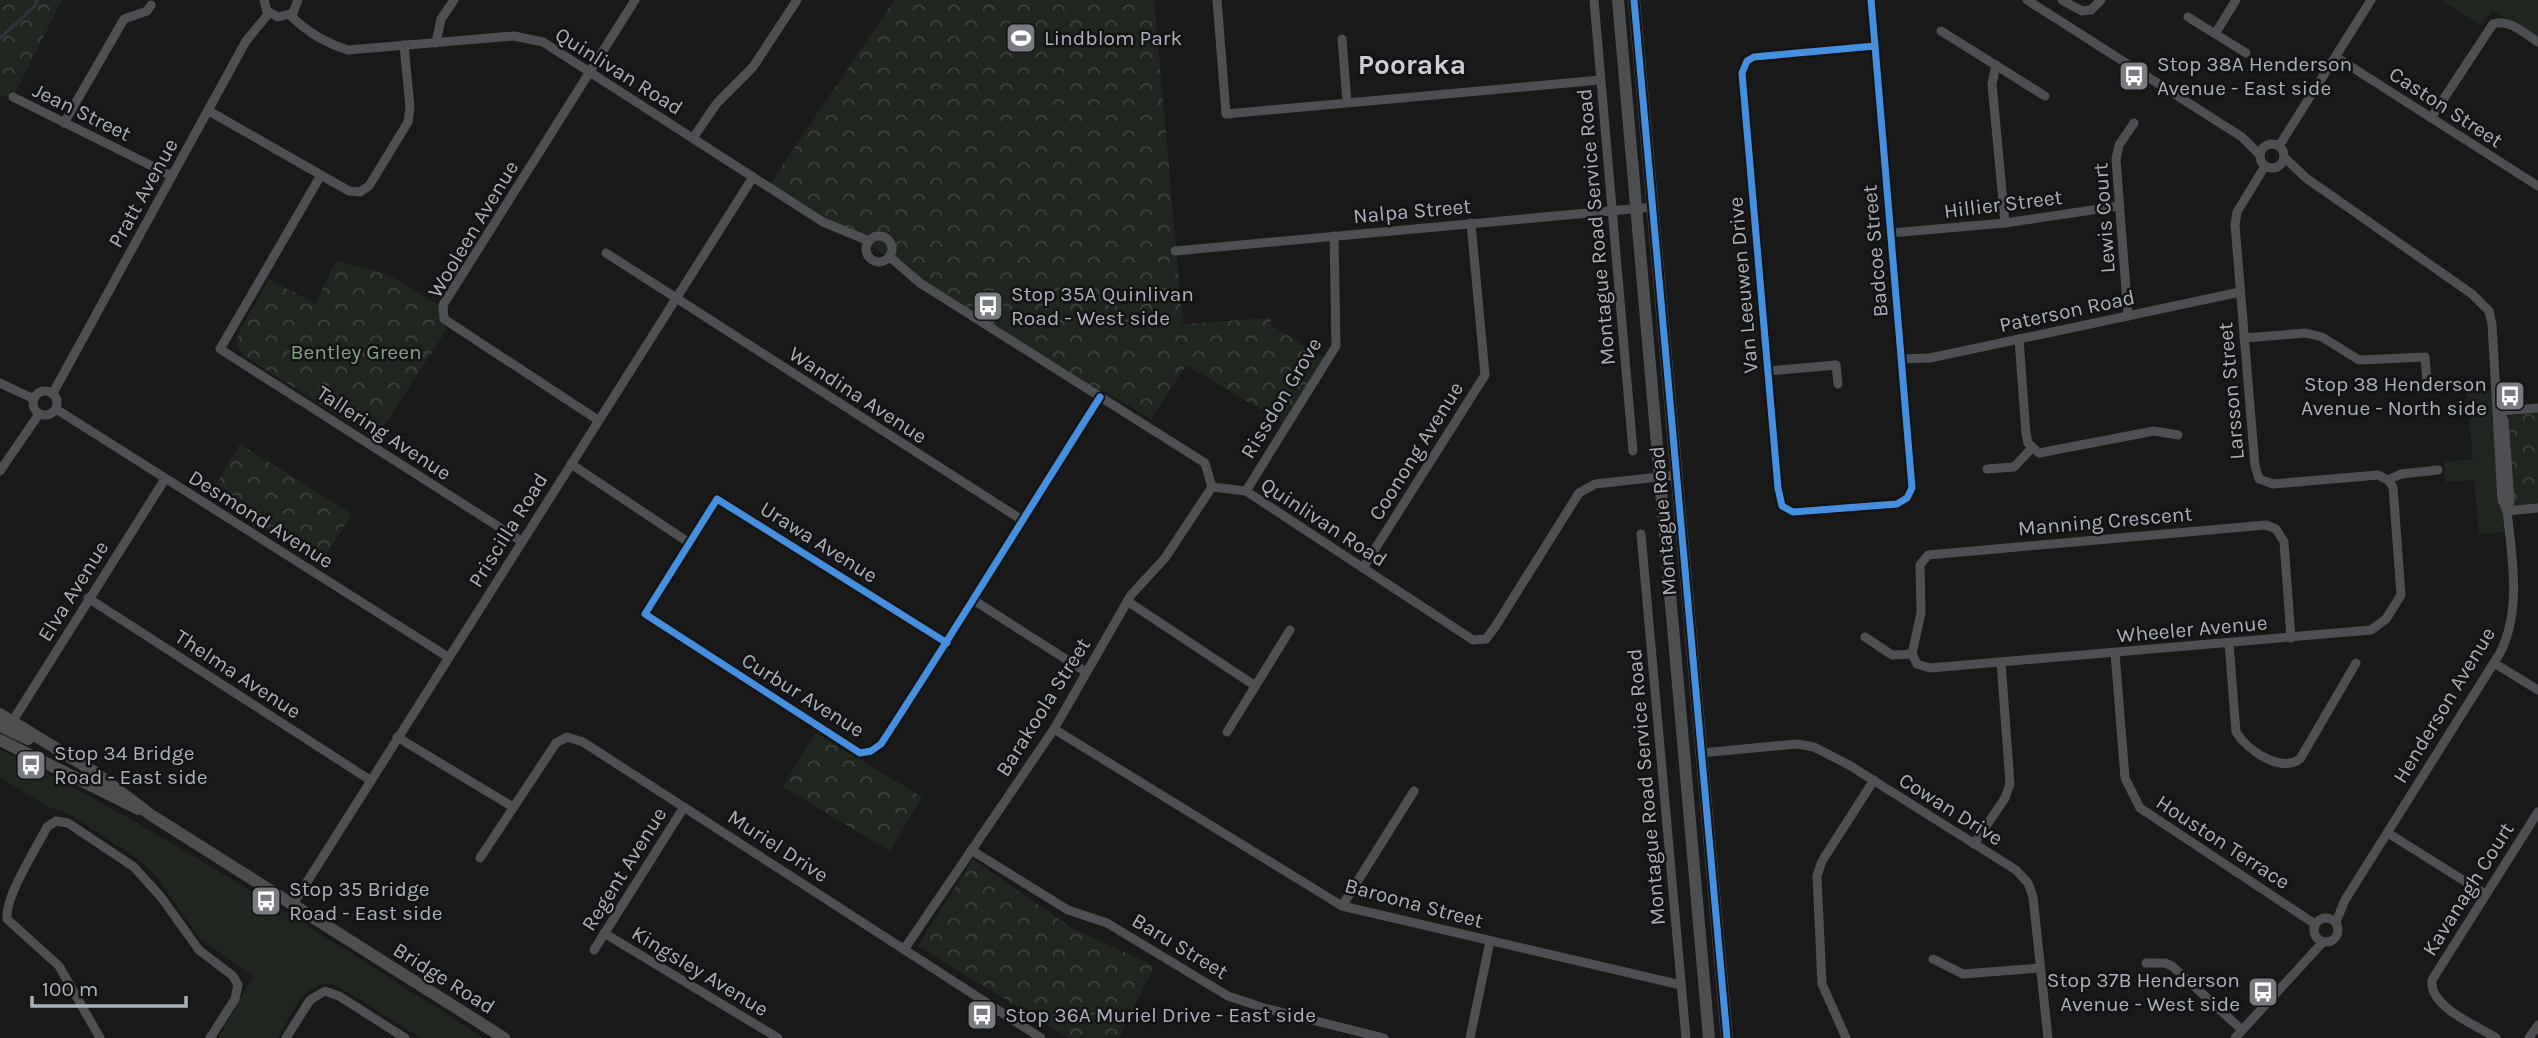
<svg xmlns="http://www.w3.org/2000/svg" width="2538" height="1038" font-family="Karla,sans-serif">
<style>
.grass{fill:#1f261f}
.park{fill:url(#park-crowns)}
.lines{fill:none;stroke-linecap:round;stroke-linejoin:round}
.stream{stroke:#2c353b;stroke-width:3.5}
.street{stroke:#4d4f52;stroke-width:9}
.secondary{stroke:#4c4e50;stroke-width:12}
.cycleway-casing{stroke:#131315;stroke-width:11}
.cycleway{stroke:#468fdf;stroke-width:7}
.labels{text-anchor:middle;dominant-baseline:central;stroke-width:5;stroke-linejoin:round;paint-order:stroke}
.poi-label{font-size:21px;fill:#abb1b9;stroke:#131315;text-anchor:start}
.street-label{font-size:21px;fill:#abb1b9;stroke:#131315}
.park-label{font-size:21px;fill:#83a482;stroke:#131315}
.district-label{font-size:28px;font-weight:bold;fill:#cccfd6;stroke:#131315}
</style>
<defs>
<pattern id="park-crowns" width="20" height="18" patternUnits="userSpaceOnUse" patternTransform="scale(1.75)"><rect width="20" height="18" fill="#1f261f"/><path d="M2 6a3 3 0 1 1 6 0M12 15a3 3 0 1 1 6 0" fill="none" stroke="#3d433d"/></pattern>
</defs>
<rect width="100%" height="100%" fill="#191919"/>
<g class="grass">
<polygon points="2441,0 2538,0 2538,37 2493,11 2481,25"/>
<polygon points="2493,391 2504,532 2479,534 2474,480 2445,482 2444,462 2473,459 2467,393"/>
<path d="M0,749C168,834 325,937 484,1038H421L338,986C305,975 292,1014 278,1038H218L253,976L199,938L157,877L138,859L69,814L47,807L0,777Z"/>
</g>
<g class="park">
<polygon points="0,0 62,0 13,97 0,96"/>
<polygon points="894,0 1154,0 1183,324 1271,318 1271,325 1324,358 1285,424 1186,365 1151,419 1104,391 1100,397 868,244 768,187"/>
<polygon points="336,261 385,273 439,305 441,321 447,329 375,439 244,356 237,346 238,333 269,279 315,304"/>
<polygon points="2538,408 2538,508 2507,511 2498,411"/>
<polygon points="240,444 352,514 321,563 211,493"/>
<polygon points="815,733 922,797 890,851 783,787"/>
<polygon points="973,859 1070,927 1154,966 1119,1038 1069,1038 918,946"/>
</g>
<g class="lines">
<polyline class="stream" points="0,38 35,6 37,0"/>
<g class="street">
<polyline points="264,0 267,11 278,17 293,13 298,0"/>
<polyline points="1217,0 1226,114 1600,80"/>
<polyline points="1594,0 1633,451"/>
<polyline points="1871,0 1875,46 1912,488 1907,498 1897,504 1793,512 1782,506 1778,488 1742,73 1747,61 1754,57 1875,46"/>
<polyline points="2027,0 2242,137 2260,155"/>
<polyline points="2062,0 2082,11 2091,10 2101,0"/>
<path d="M290,15C307,32 325,43 348,50L514,36L543,42L823,222L869,241"/>
<polyline points="2188,17 2246,53"/>
<polyline points="1941,31 2045,96"/>
<polyline points="2215,34 2236,0"/>
<polyline points="1342,39 1347,102"/>
<polyline points="436,43 441,19 454,0"/>
<polyline points="2336,57 2538,186"/>
<polyline points="1996,65 1992,84 2005,223"/>
<polyline points="13,97 172,176"/>
<polyline points="209,111 349,191 360,192 369,186 408,122 410,107 404,45"/>
<path d="M2431,118L2493,24C2509,18 2525,34 2538,42"/>
<polyline points="64,123 124,19 147,11 151,5"/>
<polyline points="693,138 717,103 753,67 797,0"/>
<circle cx="2272" cy="156" r="12"/>
<polyline points="2279,146 2371,0"/>
<path d="M2284,157L2306,178L2472,294L2489,311L2492,324L2502,500L2507,511C2512,558 2522,609 2500,653L2345,900L2336,922"/>
<polyline points="2265,166 2237,212 2235,225 2255,466 2259,479 2273,484 2378,475 2388,480 2401,474 2438,470"/>
<polyline points="321,175 220,349 521,541"/>
<polyline points="1891,233 2005,223 2119,206"/>
<circle cx="879" cy="249" r="13"/>
<polyline points="1175,251 1653,207"/>
<polyline points="606,253 1022,520"/>
<polyline points="890,257 920,283 1205,463 1212,487"/>
<polyline points="2128,316 2116,159 2119,145 2134,123"/>
<polyline points="2244,338 2306,333 2322,337 2359,360 2425,357 2427,381"/>
<polyline points="2019,339 2026,434 2028,443 2039,453 2154,431 2178,435"/>
<polyline points="1901,359 1930,358 2240,292"/>
<polyline points="1768,371 1836,365 1838,384"/>
<polyline points="0,383 34,399"/>
<circle cx="45" cy="403" r="12"/>
<polyline points="53,393 246,41 269,13"/>
<polyline points="56,409 448,657"/>
<polyline points="2498,411 2504,420 2510,501 2507,511"/>
<polyline points="2498,411 2538,408"/>
<polyline points="598,420 444,319 443,305 635,0"/>
<polyline points="571,464 688,542"/>
<polyline points="1987,469 2014,467 2032,448"/>
<polyline points="0,471 39,414"/>
<polyline points="1212,487 1246,491 1473,640 1486,639 1495,627 1579,493 1595,484 1677,475"/>
<polyline points="1246,491 1336,346 1334,236"/>
<polyline points="2507,511 2538,508"/>
<polyline points="1641,534 1686,1038"/>
<polyline points="1363,568 1485,375 1471,223"/>
<polyline points="88,598 370,780"/>
<polyline points="975,601 1086,672"/>
<polyline points="1127,601 1254,685"/>
<polyline points="1865,637 1892,655 1912,654 1917,664 1930,668 2371,630 2386,619 2401,595 2393,487 2388,480"/>
<path d="M947,643L717,499L645,614L860,753L871,751L881,744C956,629 1027,512 1100,397"/>
<path d="M2229,643L2236,732C2247,750 2280,773 2300,759L2356,663"/>
<polyline points="2115,653 2125,778 2140,808 2315,924"/>
<polyline points="1912,654 1921,613 1920,565 1928,555 2266,525 2276,529 2284,542 2291,638"/>
<polyline points="2494,663 2538,690"/>
<polyline points="12,722 165,479"/>
<polyline points="1054,729 1342,906 1681,985"/>
<polyline points="1227,732 1290,630"/>
<polyline points="397,737 513,807"/>
<polyline points="1701,753 1797,744 1814,747 1849,765 2016,870 2028,883 2033,897 2048,1038"/>
<polyline points="2388,833 2485,894"/>
<polyline points="1974,844 2005,798 2010,784 2001,662"/>
<polyline points="971,850 1068,910 1107,923 1228,996 1264,1008 1384,1038"/>
<polyline points="480,858 556,743 567,737 583,742 1041,1038"/>
<polyline points="293,904 753,177"/>
<polyline points="1342,906 1414,791"/>
<circle cx="2326" cy="930" r="12"/>
<polyline points="604,933 778,1038"/>
<polyline points="905,948 1054,729 1131,595 1165,558 1212,487"/>
<polyline points="594,950 684,807"/>
<polyline points="1933,959 1963,974 2040,968"/>
<polyline points="2146,963 2165,963 2172,966 2242,1030"/>
<path d="M100,1038L59,966L7,919C5,896 36,849 47,827L56,821L68,823L134,867L161,897L199,950L233,976L238,985L235,999L210,1038"/>
<polyline points="286,1038 310,1000 325,991 339,996 405,1038"/>
<polyline points="1470,1038 1490,941"/>
<polyline points="1846,1038 1822,984 1817,876 1822,861 1874,780"/>
<polyline points="2235,1038 2323,942"/>
<path d="M2496,1038C2476,1025 2429,1007 2432,980L2538,812"/>
<polyline points="2529,1038 2538,1025"/>
</g>
<g class="secondary">
<polyline points="1618,0 1709,1038"/>
<polyline points="1634,0 1727,1038"/>
<polyline points="0,714 93,771 151,815 504,1038"/>
<polyline points="0,726 28,739"/>
<polyline points="0,740 138,809"/>
</g>
<g class="cycleway-casing">
<g id="cycleway">
<polyline points="1634,0 1727,1038"/>
<polyline points="1871,0 1875,46 1912,488 1907,498 1897,504 1793,512 1782,506 1778,488 1742,73 1747,61 1754,57 1875,46"/>
<path d="M947,643L717,499L645,614L860,753L871,751L881,744C956,629 1027,512 1100,397"/>
</g>
</g>
<use href="#cycleway" class="cycleway"/>
</g>
<defs>
<g id="stadium-square" transform="scale(1.575)"><rect x="-9" y="-9" width="18" height="18" rx="4" fill="#787c81" stroke="#131315"/><path d="M0-5a6.5 5 0 1 0 0 10a6.5 5 0 1 0 0-10ZM-3.5-1.8h7v3.6h-7Z" fill="#fff"/></g>
<g id="bus-square" transform="scale(1.575)"><rect x="-9" y="-9" width="18" height="18" rx="4" fill="#787c81" stroke="#131315"/><path d="M-5-6H5V4H4V6H2V4H-2V6H-4V4H-5ZM-3.5-4V0h7V-4ZM-3.5 1.2v1.5H-2V1.2ZM2 1.2v1.5H3.5V1.2Z" fill="#fff"/></g>
</defs>
<g fill-rule="evenodd">
<use href="#stadium-square" x="1021" y="38"/>
<use href="#bus-square" x="2134" y="76"/>
<use href="#bus-square" x="988" y="306"/>
<use href="#bus-square" x="2510" y="396"/>
<use href="#bus-square" x="31" y="765"/>
<use href="#bus-square" x="266" y="901"/>
<use href="#bus-square" x="2263" y="992"/>
<use href="#bus-square" x="982" y="1015"/>
</g>
<g class="labels">
<g class="poi-label">
<text x="1044" y="38">Lindblom Park</text>
<text x="2157" y="64">Stop 38A Henderson<tspan x="2157" dy="24">Avenue - East side</tspan></text>
<text x="1011" y="294">Stop 35A Quinlivan<tspan x="1011" dy="24">Road - West side</tspan></text>
<text x="2487" y="384" text-anchor="end">Stop 38 Henderson<tspan x="2487" dy="24">Avenue - North side</tspan></text>
<text x="54" y="753">Stop 34 Bridge<tspan x="54" dy="24">Road - East side</tspan></text>
<text x="289" y="889">Stop 35 Bridge<tspan x="289" dy="24">Road - East side</tspan></text>
<text x="2240" y="980" text-anchor="end">Stop 37B Henderson<tspan x="2240" dy="24">Avenue - West side</tspan></text>
<text x="1005" y="1015">Stop 36A Muriel Drive - East side</text>
</g>
<g class="street-label">
<text transform="translate(619 71) rotate(32)">Quinlivan Road</text>
<text transform="translate(2446 107) rotate(33)">Caston Street</text>
<text transform="translate(82 112) rotate(26)">Jean Street</text>
<text transform="translate(143 193) rotate(-61)">Pratt Avenue</text>
<text transform="translate(2003 204) rotate(-7)">Hillier Street</text>
<text transform="translate(1412 211) rotate(-5)">Nalpa Street</text>
<text transform="translate(2104 218) rotate(-94)">Lewis Court</text>
<text transform="translate(1596 227) rotate(-95)">Montague Road Service Road</text>
<text transform="translate(473 229) rotate(-59)">Wooleen Avenue</text>
<text transform="translate(1875 251) rotate(-95)">Badcoe Street</text>
<text transform="translate(1743 285) rotate(-95)">Van Leeuwen Drive</text>
<text transform="translate(2067 311) rotate(-12)">Paterson Road</text>
<text transform="translate(2231 391) rotate(-95)">Larsson Street</text>
<text transform="translate(858 395) rotate(33)">Wandina Avenue</text>
<text transform="translate(1281 398) rotate(-59)">Rissdon Grove</text>
<text transform="translate(384 433) rotate(33)">Tallering Avenue</text>
<text transform="translate(1416 451) rotate(-58)">Coonong Avenue</text>
<text transform="translate(261 519) rotate(32)">Desmond Avenue</text>
<text transform="translate(1663 521) rotate(-95)">Montague Road</text>
<text transform="translate(2105 521) rotate(-5)">Manning Crescent</text>
<text transform="translate(1324 522) rotate(33)">Quinlivan Road</text>
<text transform="translate(508 530) rotate(-58)">Priscilla Road</text>
<text transform="translate(819 542) rotate(32)">Urawa Avenue</text>
<text transform="translate(73 591) rotate(-58)">Elva Avenue</text>
<text transform="translate(2192 629) rotate(-5)">Wheeler Avenue</text>
<text transform="translate(238 674) rotate(33)">Thelma Avenue</text>
<text transform="translate(803 695) rotate(32)">Curbur Avenue</text>
<text transform="translate(2444 705) rotate(-59)">Henderson Avenue</text>
<text transform="translate(1043 707) rotate(-58)">Barakoola Street</text>
<text transform="translate(1646 787) rotate(-95)">Montague Road Service Road</text>
<text transform="translate(1951 809) rotate(32)">Cowan Drive</text>
<text transform="translate(2223 842) rotate(33)">Houston Terrace</text>
<text transform="translate(778 846) rotate(33)">Muriel Drive</text>
<text transform="translate(624 869) rotate(-58)">Regent Avenue</text>
<text transform="translate(2468 889) rotate(-58)">Kavanagh Court</text>
<text transform="translate(1414 903) rotate(15)">Baroona Street</text>
<text transform="translate(1180 946) rotate(31)">Baru Street</text>
<text transform="translate(700 971) rotate(31)">Kingsley Avenue</text>
<text transform="translate(444 978) rotate(32)">Bridge Road</text>
</g>
<g class="park-label">
<text x="356" y="352">Bentley Green</text>
</g>
<g class="district-label">
<text x="1412" y="64">Pooraka</text>
</g>
</g>
<path d="M32 996v10h154v-10" fill="none" stroke="#abb1b9" stroke-width="3.5"/>
<text x="42" y="996" font-size="21" fill="#abb1b9" stroke="#131315" stroke-width="5" paint-order="stroke">100 m</text>
</svg>
